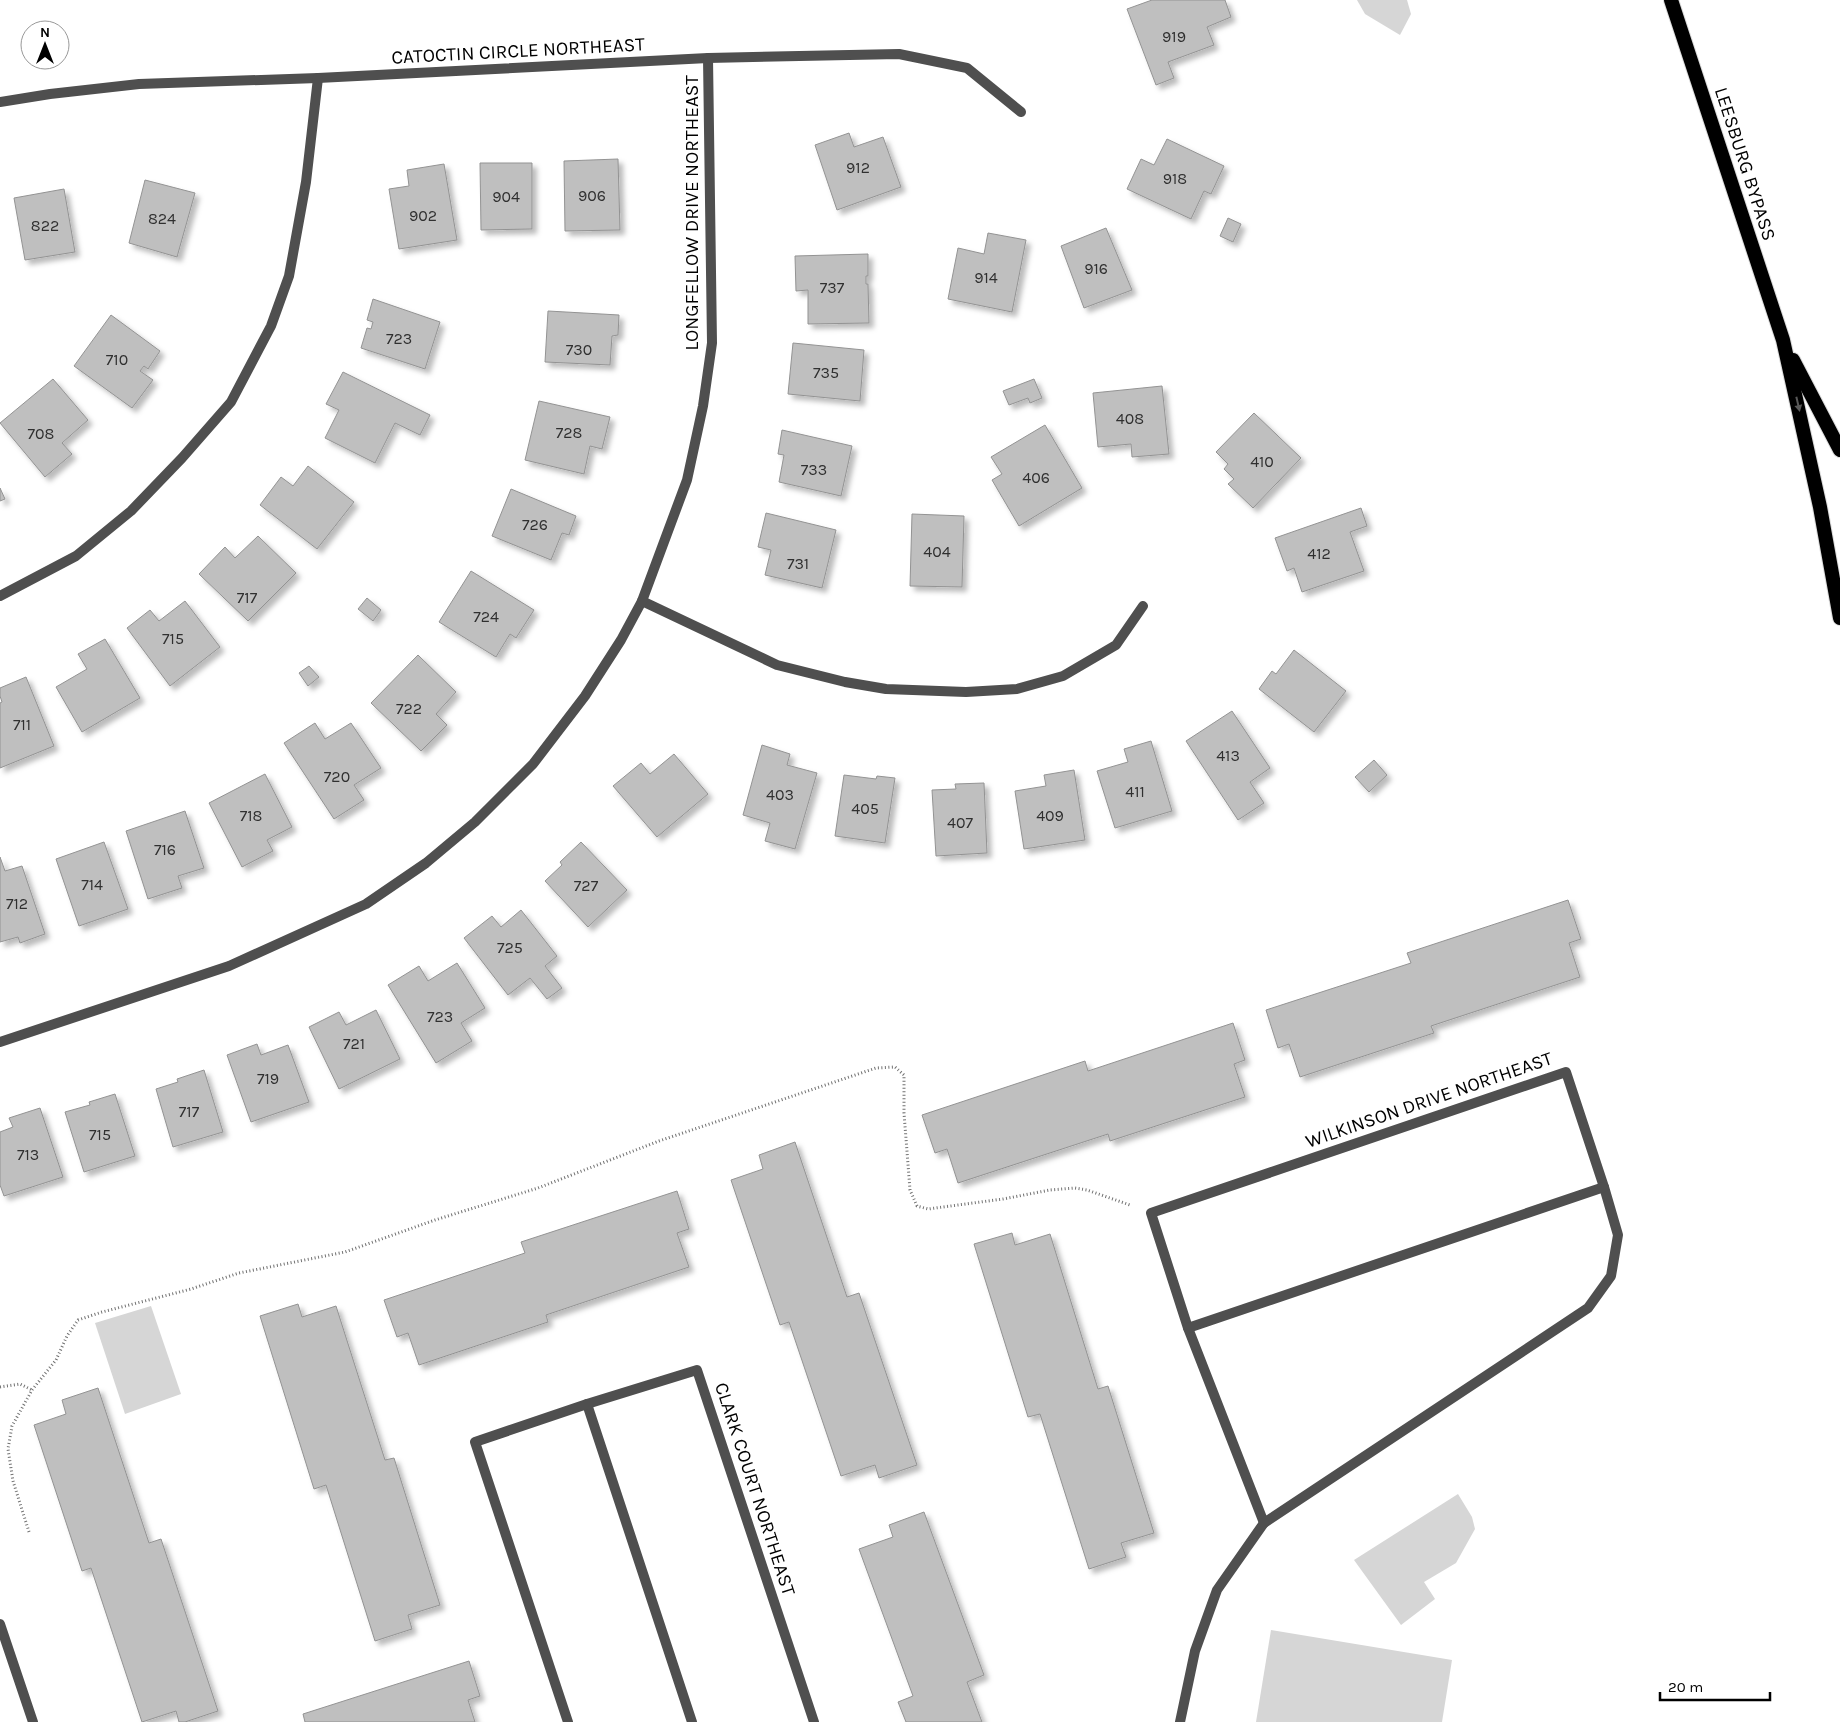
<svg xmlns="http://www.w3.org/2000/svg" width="1840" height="1722" font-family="Karla,sans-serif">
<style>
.green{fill:#d6d6d6}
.building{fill:#bfbfbf;stroke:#939393;filter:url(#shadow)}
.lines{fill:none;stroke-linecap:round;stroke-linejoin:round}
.trunk-casing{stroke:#dbdbdb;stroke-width:16}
.path{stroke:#717171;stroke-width:3;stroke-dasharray:1 2.5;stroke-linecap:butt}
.service{stroke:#4f4f4f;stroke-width:10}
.minor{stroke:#4f4f4f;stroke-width:10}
.trunk{stroke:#000;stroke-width:14}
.oneway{fill:#595959}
.labels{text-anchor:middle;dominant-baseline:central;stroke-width:5;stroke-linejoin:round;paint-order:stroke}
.number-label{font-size:16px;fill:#303030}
.street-label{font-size:19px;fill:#000;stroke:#fff}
</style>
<defs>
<filter id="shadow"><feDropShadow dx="4.5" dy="4.5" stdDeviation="2.5" flood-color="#0004"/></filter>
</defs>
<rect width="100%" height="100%" fill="#fff"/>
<g class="green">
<polygon points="1357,0 1407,0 1411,14 1400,35 1365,14"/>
<polygon points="151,1306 181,1394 125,1414 95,1323"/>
<polygon points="1458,1494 1472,1517 1475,1529 1456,1563 1424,1582 1435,1599 1401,1625 1354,1560"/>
<polygon points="1271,1630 1452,1660 1442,1722 1256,1722"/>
</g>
<g class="building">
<polygon points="1152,0 1225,0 1231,17 1207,27 1214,45 1168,62 1174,78 1156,85 1127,9"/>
<polygon points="849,133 854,147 883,137 901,187 837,210 815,145"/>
<polygon points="1167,139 1224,166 1211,194 1204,191 1191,219 1127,189 1141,159 1154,165"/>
<polygon points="618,159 620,230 565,231 564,161"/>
<polygon points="480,163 532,163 532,229 481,230"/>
<polygon points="444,164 457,240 399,249 389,189 409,186 407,170"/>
<polygon points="145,180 195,193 177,257 129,243"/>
<polygon points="64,189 75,252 25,260 14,198"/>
<polygon points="1228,218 1241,224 1233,242 1220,236"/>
<polygon points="1106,228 1132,290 1084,308 1061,246"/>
<polygon points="988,233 1026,240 1012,312 948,299 958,248 984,254"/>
<polygon points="868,254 868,276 866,276 866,284 868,284 869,323 808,324 808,290 796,291 795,256"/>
<polygon points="373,299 440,322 425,369 361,348 367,328 371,329 373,322 367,320"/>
<polygon points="548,311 619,315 618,335 612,336 610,365 545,362"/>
<polygon points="111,315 160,351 148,369 144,366 140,371 153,380 132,408 74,366"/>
<polygon points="793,343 864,350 860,401 788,394"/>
<polygon points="343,372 430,415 420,435 395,423 375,463 325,438 339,410 326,404"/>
<polygon points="53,379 88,420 62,443 72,454 45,477 0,423"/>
<polygon points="1034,379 1042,398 1030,403 1028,398 1009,405 1003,391"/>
<polygon points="1162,386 1169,454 1132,457 1131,444 1098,447 1093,393"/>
<polygon points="539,401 610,417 602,449 590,446 584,474 525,460"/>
<polygon points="1254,413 1301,458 1253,508 1228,484 1234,479 1224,469 1228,464 1216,452"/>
<polygon points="1045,425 1082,488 1019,526 992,480 1002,474 991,457"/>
<polygon points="782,430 852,446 841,496 779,482 784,455 778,454"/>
<polygon points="308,466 354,502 317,549 260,505 281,477 293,486"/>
<polygon points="0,488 5,499 0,501"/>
<polygon points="511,489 576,516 569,535 562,533 551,560 492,536"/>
<polygon points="1361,508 1367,526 1350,532 1364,571 1302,592 1294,568 1287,571 1275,538"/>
<polygon points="766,513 836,530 822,588 765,575 771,550 758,547"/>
<polygon points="912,514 964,516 962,587 910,586"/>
<polygon points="258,536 296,573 248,621 199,574 225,547 235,558"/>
<polygon points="471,571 534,610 516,638 510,634 496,657 439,622"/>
<polygon points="367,598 381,610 373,621 358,609"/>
<polygon points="185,601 220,647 170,686 127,628 150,610 159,621"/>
<polygon points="105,639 140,698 82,732 56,687 87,669 78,654"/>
<polygon points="1294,650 1346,691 1314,732 1259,689 1272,671 1276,674"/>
<polygon points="418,655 456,692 436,714 447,725 421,751 371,703"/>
<polygon points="309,666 319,677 308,686 299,673"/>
<polygon points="26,677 54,746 0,768 0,703 2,702 0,696 0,688"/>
<polygon points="1232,711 1270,768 1250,782 1264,803 1238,820 1186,741"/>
<polygon points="315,723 325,739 351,723 381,768 354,785 364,800 334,819 284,743"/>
<polygon points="1151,741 1172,811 1115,828 1097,771 1128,762 1124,749"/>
<polygon points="762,745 790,754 787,765 817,773 795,849 765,841 770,823 743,815"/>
<polygon points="674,754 708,794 657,837 613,786 641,763 650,774"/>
<polygon points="1374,760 1387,775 1369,792 1355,777"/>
<polygon points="1074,770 1085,840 1024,849 1015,791 1046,786 1044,775"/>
<polygon points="265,774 292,827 267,840 273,851 242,867 209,803"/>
<polygon points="844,775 876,779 877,776 895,778 885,843 835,836"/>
<polygon points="984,783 987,853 936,856 932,790 956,789 955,784"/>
<polygon points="185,811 204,868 178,876 182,888 148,899 126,831"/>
<polygon points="104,842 128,909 79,926 56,859"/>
<polygon points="581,842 627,890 588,927 545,881 562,865 560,862"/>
<polygon points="0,857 5,871 22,866 45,934 20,943 18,937 0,942"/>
<polygon points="1568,900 1581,939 1569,943 1580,977 1431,1026 1434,1033 1300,1077 1289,1044 1278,1048 1266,1010 1411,963 1407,953"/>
<polygon points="521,910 557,956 545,966 562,988 547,999 530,978 508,995 464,938 492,916 501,927"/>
<polygon points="457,963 485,1008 461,1023 472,1041 436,1063 388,985 419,966 428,981"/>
<polygon points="376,1010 400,1059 339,1089 309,1027 339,1012 346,1025"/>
<polygon points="1233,1023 1245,1060 1234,1064 1245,1097 1110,1141 1108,1134 958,1183 947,1149 935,1153 922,1115 1085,1061 1088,1071"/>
<polygon points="257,1044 261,1055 288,1045 309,1102 251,1122 227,1055"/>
<polygon points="204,1070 223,1132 173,1147 156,1089 178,1082 177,1079"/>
<polygon points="115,1094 135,1156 84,1172 65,1112 90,1105 89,1102"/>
<polygon points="40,1108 63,1177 4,1196 0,1185 0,1132 13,1127 9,1118"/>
<polygon points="795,1142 847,1297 859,1293 917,1465 879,1478 875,1465 841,1476 789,1322 780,1325 731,1180 763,1169 759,1155"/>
<polygon points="677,1191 689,1229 677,1233 689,1267 546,1315 548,1322 419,1365 408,1333 397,1337 384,1300 525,1253 521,1242"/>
<polygon points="1012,1233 1015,1245 1050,1234 1098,1389 1108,1386 1154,1533 1121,1543 1126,1557 1089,1569 1040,1414 1028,1417 974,1244"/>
<polygon points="298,1304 302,1317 336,1306 385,1460 394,1458 440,1605 408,1615 412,1629 375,1641 326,1485 314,1489 260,1316"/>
<polygon points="98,1388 149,1543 161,1539 218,1711 185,1722 179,1722 176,1711 142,1722 91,1568 82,1571 34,1425 66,1414 62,1400"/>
<polygon points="924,1512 984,1675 967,1682 982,1722 906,1722 898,1702 913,1696 859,1549 893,1537 889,1525"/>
<polygon points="469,1661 480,1696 468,1700 475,1722 305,1722 303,1714"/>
</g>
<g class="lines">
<g class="trunk-casing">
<g id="trunk">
<polyline points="1671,0 1783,340 1820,507 1840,618"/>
<polyline points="1793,360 1840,450"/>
</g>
</g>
<g class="path">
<polyline points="0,1387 20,1384 32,1390"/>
<polyline points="29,1532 13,1481 8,1449 12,1426 32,1390 56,1360 67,1336 78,1320 102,1312 191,1289 239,1273 345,1252 435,1220 538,1188 659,1141 876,1068 895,1067 904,1075 904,1113 910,1190 917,1206 928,1209 1003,1199 1050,1190 1075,1188 1087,1190 1130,1205"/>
</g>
<g class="service">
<polygon points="1566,1072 1604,1187 1618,1235 1611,1276 1588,1308 1264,1523 1188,1328 1151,1213"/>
<polyline points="1188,1328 1604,1187"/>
<polyline points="587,1404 692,1722"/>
</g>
<g class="minor">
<polyline points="0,102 50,94 139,84 318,78 708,58 899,54 967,68 1021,112"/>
<polyline points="0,596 76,556 131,511 182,458 231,402 271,326 289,276 306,182 318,78"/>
<polyline points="642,601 777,665 845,682 886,689 966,692 1017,689 1063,676 1116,645 1143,606"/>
<polyline points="0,1042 229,966 366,904 426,863 475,822 533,764 585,696 621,640 642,601 687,480 703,406 712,343 708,58"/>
<polyline points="0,1624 33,1722"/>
<polyline points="568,1722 475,1442 587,1404 697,1370 814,1722"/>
<polyline points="1180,1722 1195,1651 1217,1590 1264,1523"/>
</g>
<use href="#trunk" class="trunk"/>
</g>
<defs><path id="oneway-solid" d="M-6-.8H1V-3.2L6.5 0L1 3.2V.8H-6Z" transform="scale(1.25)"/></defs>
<use class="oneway" href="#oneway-solid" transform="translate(1798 404) rotate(77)"/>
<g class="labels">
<g class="number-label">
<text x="1174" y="36">919</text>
<text x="858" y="167">912</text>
<text x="1175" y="178">918</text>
<text x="592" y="195">906</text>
<text x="506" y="196">904</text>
<text x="423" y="215">902</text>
<text x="162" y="218">824</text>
<text x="45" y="225">822</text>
<text x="1096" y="268">916</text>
<text x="986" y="277">914</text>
<text x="832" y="287">737</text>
<text x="399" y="338">723</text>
<text x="579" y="349">730</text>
<text x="117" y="359">710</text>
<text x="826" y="372">735</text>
<text x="1130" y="418">408</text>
<text x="569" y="432">728</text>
<text x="41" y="433">708</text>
<text x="1262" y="461">410</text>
<text x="814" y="469">733</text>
<text x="1036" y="477">406</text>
<text x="535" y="524">726</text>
<text x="937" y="551">404</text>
<text x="1319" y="553">412</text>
<text x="798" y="563">731</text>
<text x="247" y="597">717</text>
<text x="486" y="616">724</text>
<text x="173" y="638">715</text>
<text x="409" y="708">722</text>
<text x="22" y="724">711</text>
<text x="1228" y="755">413</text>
<text x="337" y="776">720</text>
<text x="1135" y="791">411</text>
<text x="780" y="794">403</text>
<text x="865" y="808">405</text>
<text x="251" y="815">718</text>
<text x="1050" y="815">409</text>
<text x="960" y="822">407</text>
<text x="165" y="849">716</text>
<text x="92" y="884">714</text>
<text x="586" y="885">727</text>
<text x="17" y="903">712</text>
<text x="510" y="947">725</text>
<text x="440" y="1016">723</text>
<text x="354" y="1043">721</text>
<text x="268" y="1078">719</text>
<text x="189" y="1111">717</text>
<text x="100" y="1134">715</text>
<text x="28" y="1154">713</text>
</g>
<g class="street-label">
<text transform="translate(518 51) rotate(-3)">CATOCTIN CIRCLE NORTHEAST</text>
<text transform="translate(1745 164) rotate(72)">LEESBURG BYPASS</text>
<text transform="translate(692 213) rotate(-90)">LONGFELLOW DRIVE NORTHEAST</text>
<text transform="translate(1429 1100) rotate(-19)">WILKINSON DRIVE NORTHEAST</text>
<text transform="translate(755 1489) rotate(72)">CLARK COURT NORTHEAST</text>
</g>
</g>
<g transform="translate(45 45)"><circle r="24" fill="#ffffff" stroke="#999999"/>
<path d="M0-4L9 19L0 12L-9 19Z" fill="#000000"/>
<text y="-8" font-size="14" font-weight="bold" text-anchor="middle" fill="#000000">N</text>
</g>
<path d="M1660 1692v8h110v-8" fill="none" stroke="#000000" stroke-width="2.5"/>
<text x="1668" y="1692" font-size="15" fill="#000000" stroke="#ffffff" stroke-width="4" paint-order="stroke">20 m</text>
</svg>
